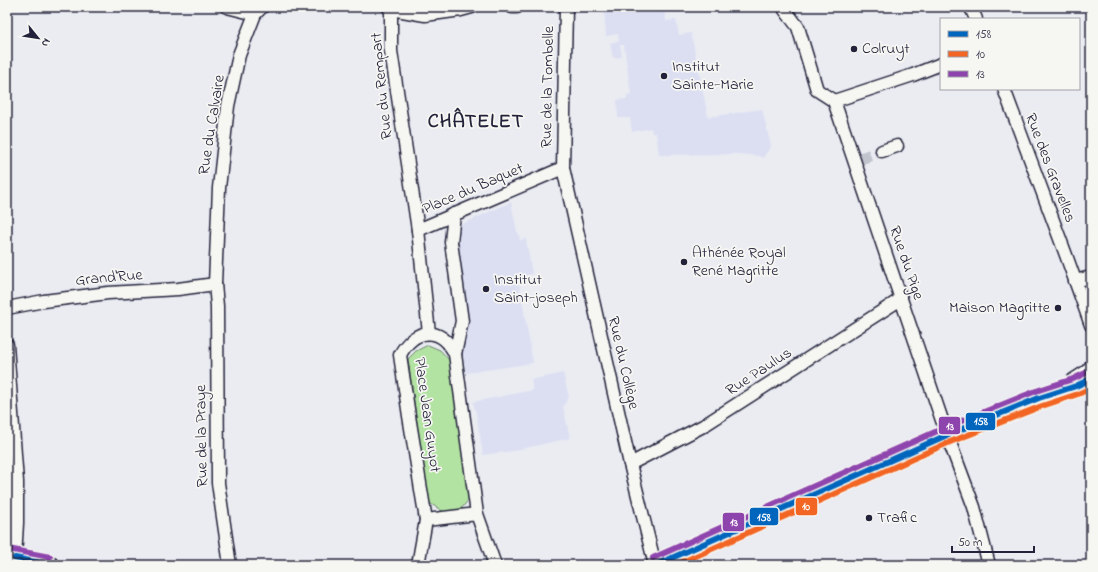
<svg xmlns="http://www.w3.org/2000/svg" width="1098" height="572" font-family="'Indie Flower',sans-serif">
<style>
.built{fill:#dcdff2}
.green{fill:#b3e3a2;stroke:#6a826e}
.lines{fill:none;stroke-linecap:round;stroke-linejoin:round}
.street-tunnel{stroke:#c2c4cd;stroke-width:12;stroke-dasharray:12 6;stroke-linecap:butt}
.street-casing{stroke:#22223b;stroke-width:15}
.primary-casing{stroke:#22223b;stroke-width:21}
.street{stroke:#f6f6f2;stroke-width:12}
.primary{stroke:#f6f6f2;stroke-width:18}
.bus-1-casing{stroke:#f6f6f2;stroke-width:9}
.bus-2-casing{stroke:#f6f6f2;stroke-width:9}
.bus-3-casing{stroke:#f6f6f2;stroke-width:9}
.bus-1{stroke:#0065bd;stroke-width:6}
.bus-2{stroke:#f26522;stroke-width:6}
.bus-3{stroke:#8e44ad;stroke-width:6}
.poi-dot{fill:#22223b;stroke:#f6f6f2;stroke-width:1.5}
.labels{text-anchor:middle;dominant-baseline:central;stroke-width:3.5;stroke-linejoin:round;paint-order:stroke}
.poi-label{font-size:16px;fill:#22223b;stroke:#f6f6f2;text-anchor:start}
.street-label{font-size:16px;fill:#22223b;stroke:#f6f6f2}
.district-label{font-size:20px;font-weight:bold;letter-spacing:1px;fill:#22223b;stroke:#f6f6f2}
.line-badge{stroke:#f6f6f2;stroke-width:1.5}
.badge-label{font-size:11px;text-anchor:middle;font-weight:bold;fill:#fff}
</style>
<rect width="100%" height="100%" fill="#eaecf2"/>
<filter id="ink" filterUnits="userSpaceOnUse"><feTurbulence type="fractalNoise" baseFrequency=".025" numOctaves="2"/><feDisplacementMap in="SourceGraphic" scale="8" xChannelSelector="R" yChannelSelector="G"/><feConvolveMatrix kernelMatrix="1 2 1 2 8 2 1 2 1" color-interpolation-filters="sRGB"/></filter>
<g filter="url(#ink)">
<g class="built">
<polygon points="604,7 664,7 666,21 676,20 679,35 691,33 708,117 762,109 771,146 763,158 759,156 739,154 659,155 656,133 652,133 651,128 632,132 630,118 618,118 617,100 627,99 627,95 631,94 624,45 620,45 622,57 613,58 610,43 619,41 618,34 606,36"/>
<polygon points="511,202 517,232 518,232 520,240 526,239 532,274 518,277 533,363 466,373 450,278 447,231"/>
<polygon points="563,373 569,398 568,398 563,407 570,438 512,451 483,455 477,417 473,402 533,390 531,380"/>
</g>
<polygon class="green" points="428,345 440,350 450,361 470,498 461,509 444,512 428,502 408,359 416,351"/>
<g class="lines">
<polyline class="street-tunnel" points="859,159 882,151"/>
<g class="street-casing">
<g id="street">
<polyline points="227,7 255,14"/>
<polyline points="388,7 391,9 425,15 461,10 472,7"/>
<polyline points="512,7 517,7"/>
<polyline points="566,7 563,168 630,464 655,565"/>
<polyline points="784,7 785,10 798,27 817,90 834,101"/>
<polyline points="970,7 972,10 976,19"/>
<polyline points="391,9 391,51 418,230 429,333"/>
<polyline points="1004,89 1066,255 1091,325"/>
<polyline points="834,101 947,435 974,507 989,565"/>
<polyline points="834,101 913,75 941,64"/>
<polyline points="882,151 897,146"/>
<polyline points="454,214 451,242 462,321 455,354"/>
<polyline points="418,230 563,168"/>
<polyline points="1075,281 1091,277"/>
<polyline points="7,308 44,301 108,293 178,289 215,284"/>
<polyline points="7,345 17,482 17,523 15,558"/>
<polyline points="1073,380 1087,371 1091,366"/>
<polyline points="630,464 703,426 901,299"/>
<path d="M477,514L426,520L409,416L400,355C414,328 441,325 455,354L477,514L495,565"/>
<polyline points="230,565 218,483 217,306 215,284 219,188 228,106 239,55 255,14 262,7"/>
<polyline points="418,565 426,520"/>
</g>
</g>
<g class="primary-casing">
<g id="primary">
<polyline points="7,557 49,565"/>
<polyline points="656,565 947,435 1039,398 1076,386 1091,379"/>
</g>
</g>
<use href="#street" class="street"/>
<use href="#primary" class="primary"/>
<g class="bus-1-casing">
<g id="bus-1">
<polyline points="15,558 49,565"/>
<polyline points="656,565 947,435 1039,398 1076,386 1091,379"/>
</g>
</g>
<g class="bus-2-casing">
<polyline id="bus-2" points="676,565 950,442 1042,406 1078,394 1091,388"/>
</g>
<g class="bus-3-casing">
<g id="bus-3">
<polyline points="8,549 50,557"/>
<polyline points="653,558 944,428 1036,391 1073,379 1088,372"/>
</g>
</g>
<use href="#bus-1" class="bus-1"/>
<use href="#bus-2" class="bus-2"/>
<use href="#bus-3" class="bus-3"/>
</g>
</g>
<g class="poi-dot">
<circle cx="854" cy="49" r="4"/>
<circle cx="664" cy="76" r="4"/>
<circle cx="684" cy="262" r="4"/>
<circle cx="486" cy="289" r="4"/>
<circle cx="1058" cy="308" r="4"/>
<circle cx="869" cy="518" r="4"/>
</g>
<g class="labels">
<g class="poi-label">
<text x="862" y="49">Colruyt</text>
<text x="672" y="67">Institut<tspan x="672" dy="18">Sainte-Marie</tspan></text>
<text x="692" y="253">Athénée Royal<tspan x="692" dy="18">René Magritte</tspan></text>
<text x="494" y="280">Institut<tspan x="494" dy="18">Saint-joseph</tspan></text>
<text x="1050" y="308" text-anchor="end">Maison Magritte</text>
<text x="877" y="518">Trafic</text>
</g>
<g class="street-label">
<text transform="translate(382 86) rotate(-96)">Rue du Rempart</text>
<text transform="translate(548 87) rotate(-89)">Rue de la Tombelle</text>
<text transform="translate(212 125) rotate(-81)">Rue du Calvaire</text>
<text transform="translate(1050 168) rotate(69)">Rue des Gravelles</text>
<text transform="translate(473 189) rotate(-23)">Place du Baquet</text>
<text transform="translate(906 263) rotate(71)">Rue du Pige</text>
<text transform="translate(109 278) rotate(-5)">Grand'Rue</text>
<text transform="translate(623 363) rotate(77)">Rue du Collège</text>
<text transform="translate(759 372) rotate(-33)">Rue Paulus</text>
<text transform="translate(427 415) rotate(82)">Place Jean Guyot</text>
<text transform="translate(202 436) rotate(-91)">Rue de la Praye</text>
</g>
<g class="district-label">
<text x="476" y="122">CHÂTELET</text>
</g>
</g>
<g class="line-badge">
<rect x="965" y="412" width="31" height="19" rx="4" fill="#0065bd"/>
<rect x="938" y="416" width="23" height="19" rx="4" fill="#8e44ad"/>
<rect x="795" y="497" width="23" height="19" rx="4" fill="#f26522"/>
<rect x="749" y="507" width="30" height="19" rx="4" fill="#0065bd"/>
<rect x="722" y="512" width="23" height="20" rx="4" fill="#8e44ad"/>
</g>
<g class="badge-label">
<text x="981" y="425">158</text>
<text x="950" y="430">13</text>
<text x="806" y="510">10</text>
<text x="764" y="521">158</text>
<text x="734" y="526">13</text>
</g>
<rect width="1098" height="572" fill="none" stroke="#f6f6f2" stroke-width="24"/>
<rect x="12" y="12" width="1074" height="548" fill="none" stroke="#22223b" stroke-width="1.5" filter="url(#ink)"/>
<rect x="940" y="18" width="140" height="72" fill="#f6f6f2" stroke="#a1a1a9"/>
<rect x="948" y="31" width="20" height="6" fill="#0065bd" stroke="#a1a1a9"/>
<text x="976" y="38" font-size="12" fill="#22223b">158</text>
<rect x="948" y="51" width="20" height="6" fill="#f26522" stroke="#a1a1a9"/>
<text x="976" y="58" font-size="12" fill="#22223b">10</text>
<rect x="948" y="71" width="20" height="6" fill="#8e44ad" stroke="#a1a1a9"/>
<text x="976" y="78" font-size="12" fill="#22223b">13</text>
<g transform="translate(38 38) rotate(120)" stroke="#f6f6f2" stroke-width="3" paint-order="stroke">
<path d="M0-3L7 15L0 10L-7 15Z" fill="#22223b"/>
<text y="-6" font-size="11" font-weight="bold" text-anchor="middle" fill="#22223b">N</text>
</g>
<path d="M952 546v6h82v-6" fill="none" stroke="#22223b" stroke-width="2"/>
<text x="958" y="546" font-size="12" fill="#22223b" stroke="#f6f6f2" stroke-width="3" paint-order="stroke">50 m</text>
</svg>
